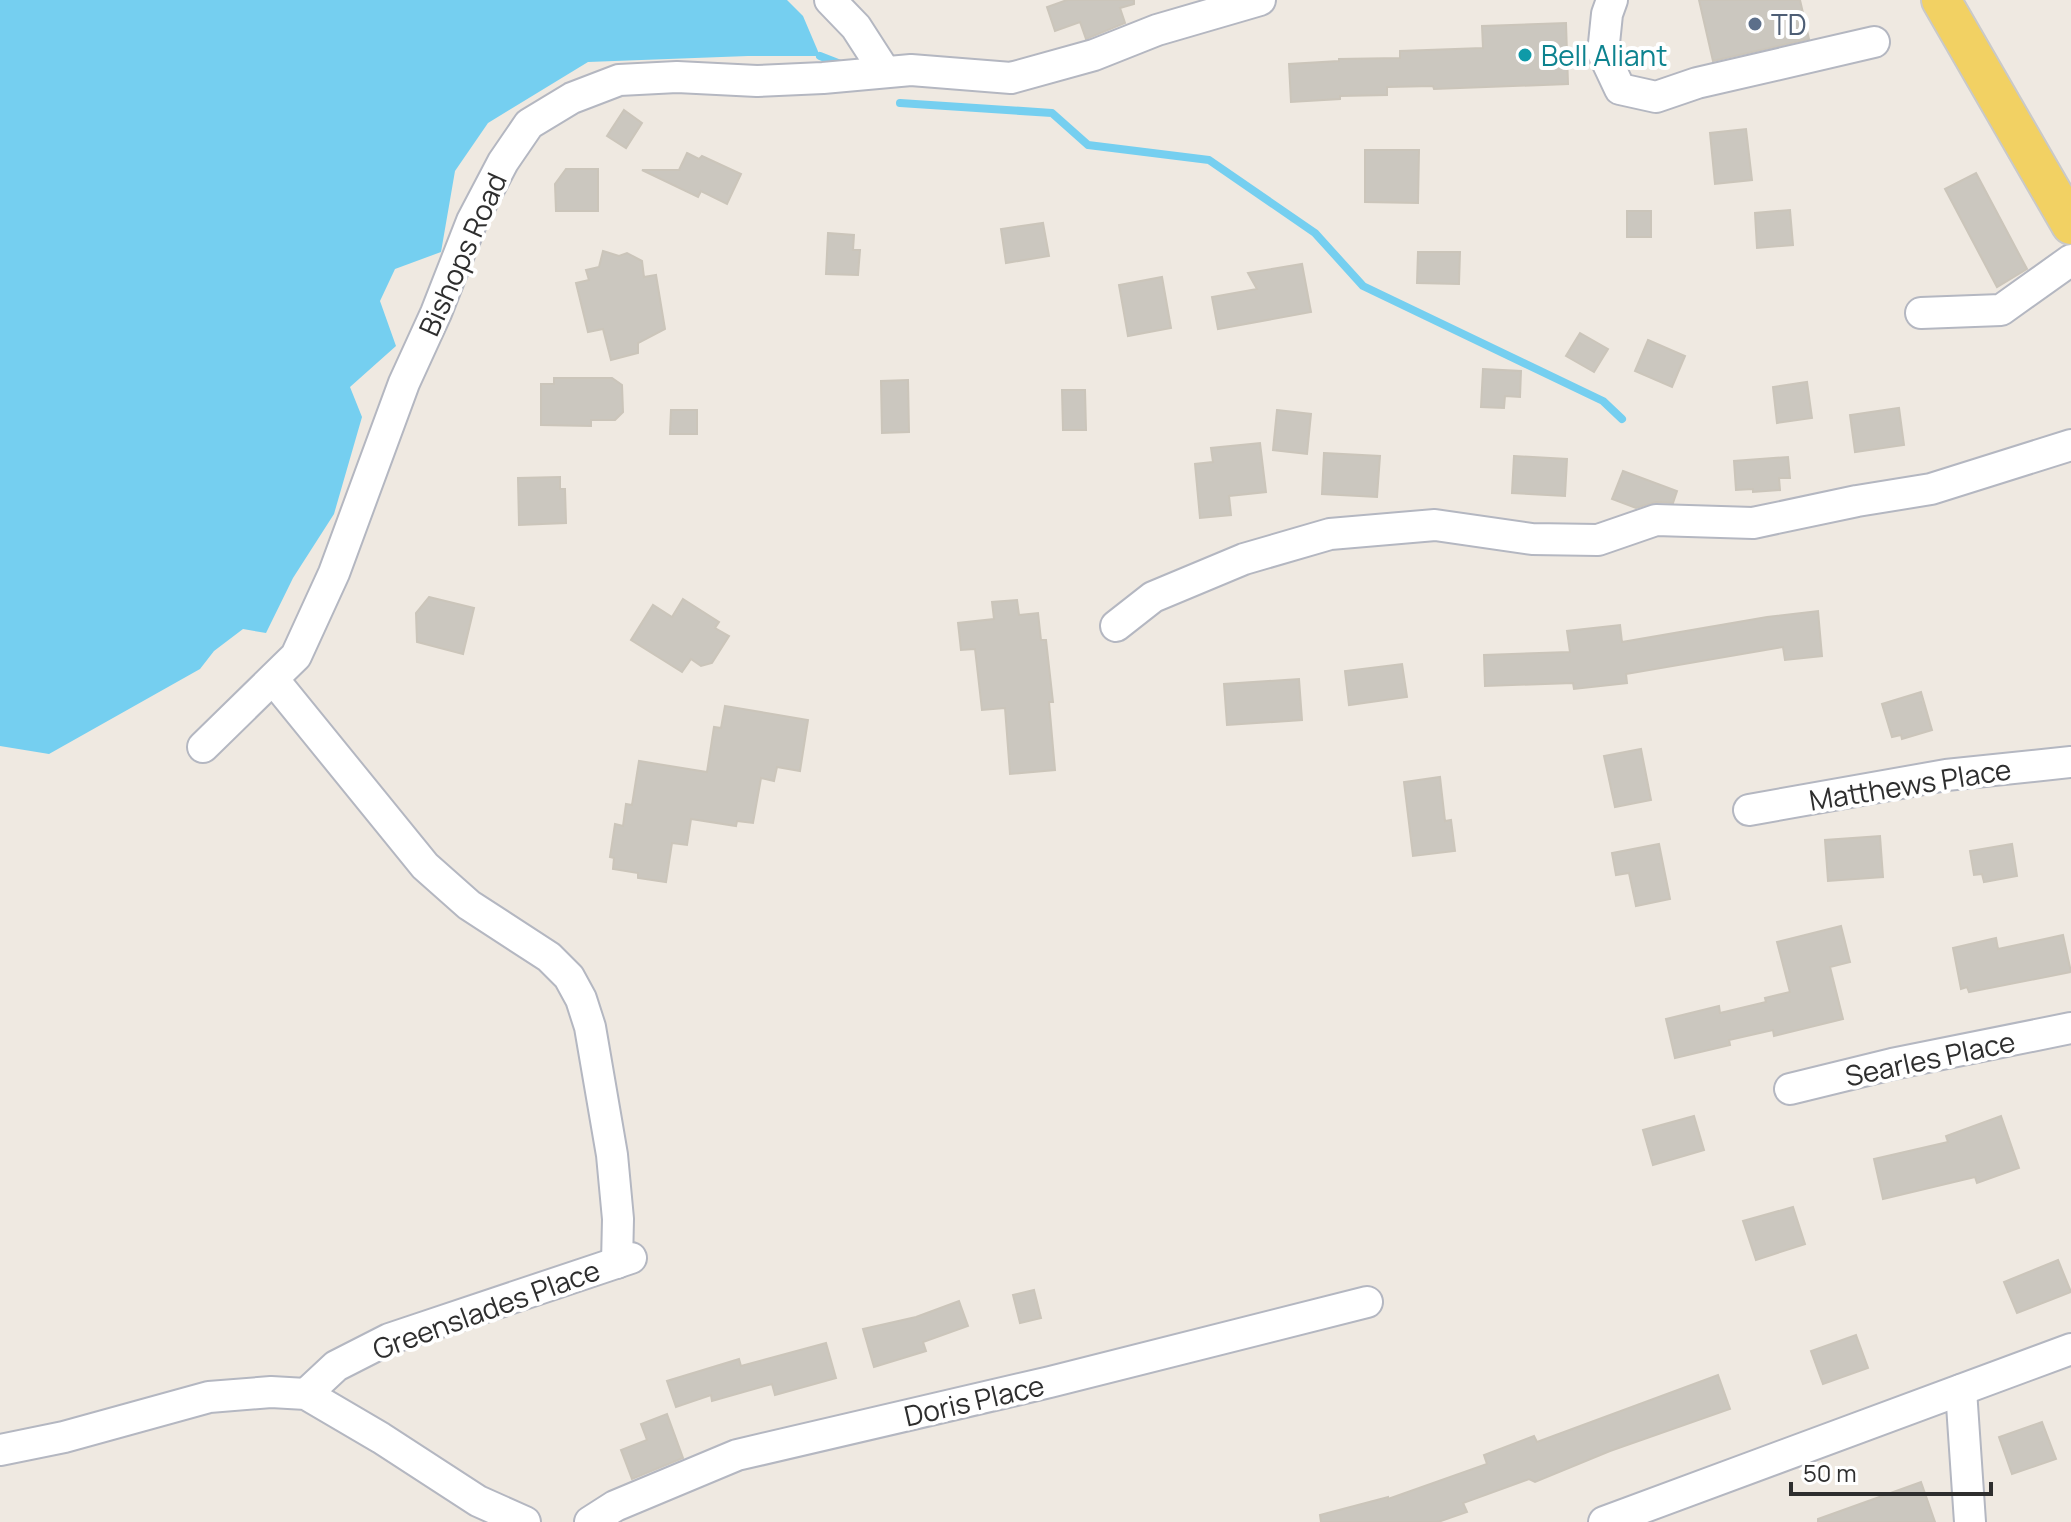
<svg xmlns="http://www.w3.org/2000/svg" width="2071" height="1522" font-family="Manrope,sans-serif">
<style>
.water{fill:#75cff0}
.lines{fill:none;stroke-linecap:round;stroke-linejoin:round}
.stream{stroke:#75cff0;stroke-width:8}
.building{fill:#cbc7bf;stroke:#cbc5ba;stroke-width:2}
.minor-casing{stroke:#b4b7c1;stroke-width:34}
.major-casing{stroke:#c9c9c9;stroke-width:42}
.minor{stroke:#fff;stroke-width:30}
.major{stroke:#f2d163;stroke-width:38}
.service-dot{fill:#5c6f8a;stroke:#fff;stroke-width:3}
.culture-dot{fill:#0f9aa8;stroke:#fff;stroke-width:3}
.labels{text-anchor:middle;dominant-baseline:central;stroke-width:8;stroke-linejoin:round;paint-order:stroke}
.service-label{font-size:28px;fill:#4e5e75;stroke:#fff;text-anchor:start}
.culture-label{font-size:28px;fill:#0d838f;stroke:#fff;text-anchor:start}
.street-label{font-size:28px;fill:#2e2e2e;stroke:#fff}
</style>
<rect width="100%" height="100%" fill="#efe9e1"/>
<polygon class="water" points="0,0 787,0 803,16 820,56 748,56 588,62 488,123 455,171 441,252 395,269 380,301 396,346 350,387 362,417 334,514 293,578 266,633 243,629 214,651 200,669 49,754 0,746"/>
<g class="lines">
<g class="stream">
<polyline points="820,56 843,65"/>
<polyline points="900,103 1052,113 1088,145 1209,160 1315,233 1363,286 1603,401 1622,419"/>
</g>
</g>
<g class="building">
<polygon points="1067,0 1134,0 1134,4 1120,8 1125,23 1086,39 1080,22 1055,31 1047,7"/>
<polygon points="1699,0 1800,0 1809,39 1713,61"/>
<polygon points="1566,23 1568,84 1434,89 1433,86 1387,87 1387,95 1340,96 1340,99 1291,102 1289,64 1339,61 1339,59 1400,58 1400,51 1483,48 1482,26"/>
<polygon points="624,110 642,123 626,148 607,136"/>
<polygon points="1746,129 1752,180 1715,184 1710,133"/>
<polygon points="1365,150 1419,150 1418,203 1365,202"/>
<polygon points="687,153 699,159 702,156 741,174 727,204 701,191 698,197 642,170 679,170"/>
<polygon points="566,169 598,169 598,211 556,211 555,184"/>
<polygon points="1976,173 2027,269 1997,287 1945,189"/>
<polygon points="1790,210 1793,245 1757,248 1755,213"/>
<rect x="1627" y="211" width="24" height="26"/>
<polygon points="1043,223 1049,256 1006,263 1001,229"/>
<polygon points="828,233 854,235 853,250 860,250 858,275 826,274"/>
<polygon points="603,251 619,256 627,253 642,261 644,277 656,275 665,329 638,343 638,353 611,360 603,329 588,332 576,283 589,280 586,270 599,267"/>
<polygon points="1418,252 1460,252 1459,284 1417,283"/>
<polygon points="1302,264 1311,312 1218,329 1212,297 1257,289 1248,273"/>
<polygon points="1162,277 1171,328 1128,336 1119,285"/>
<polygon points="1580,333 1608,349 1594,372 1566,356"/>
<polygon points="1648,340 1685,356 1672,387 1635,371"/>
<polygon points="1483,369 1521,371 1520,397 1505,396 1504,408 1481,407"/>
<polygon points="554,378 612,378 622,385 623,412 615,420 591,420 591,426 541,425 541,384 554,384"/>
<polygon points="908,380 909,432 882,433 881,381"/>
<polygon points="1807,382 1812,418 1777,423 1773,387"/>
<polygon points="1062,390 1085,390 1086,430 1063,430"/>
<polygon points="1899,408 1904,445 1855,452 1850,415"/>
<polygon points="671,410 697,410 697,434 670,434"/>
<polygon points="1277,410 1311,414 1307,454 1273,450"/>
<polygon points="1260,443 1266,492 1229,496 1231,515 1200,518 1195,464 1213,462 1211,448"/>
<polygon points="1324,453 1380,456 1377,497 1322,494"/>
<polygon points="1514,456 1567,459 1565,496 1512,493"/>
<polygon points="1788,457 1790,478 1779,478 1780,490 1753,492 1753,489 1736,490 1734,461"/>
<polygon points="1623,471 1677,491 1673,503 1656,502 1636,508 1612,499"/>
<polygon points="560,477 560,489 565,489 566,523 519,525 518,478"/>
<polygon points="429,597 474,608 463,654 417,642 416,613"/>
<polygon points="683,599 719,622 715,628 729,636 712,663 701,666 691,659 682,672 631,640 653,605 672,617"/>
<polygon points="1017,600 1019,615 1038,613 1041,640 1046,640 1053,702 1049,702 1055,770 1010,774 1005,708 982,710 975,649 961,650 958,623 994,619 992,602"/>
<polygon points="1818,611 1822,656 1785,660 1783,647 1626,674 1627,683 1574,689 1573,683 1485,686 1484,655 1570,652 1567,631 1620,625 1622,642 1767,617"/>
<polygon points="1402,664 1407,697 1349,705 1345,671"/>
<polygon points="1299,679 1302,720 1227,725 1224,684"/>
<polygon points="1921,692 1932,730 1902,739 1901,735 1892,737 1882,704"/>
<polygon points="725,706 808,720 800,771 777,767 774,781 761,778 753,823 737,821 736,826 691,819 687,845 672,843 666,882 638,878 638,873 613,869 614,858 610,857 615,824 623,826 626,804 632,805 639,761 707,772 714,727 721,728"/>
<polygon points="1641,749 1651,800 1615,807 1604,756"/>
<polygon points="1440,777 1445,821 1451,820 1455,851 1413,856 1404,782"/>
<polygon points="1880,836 1883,877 1828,881 1825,840"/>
<polygon points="1659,844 1670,899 1636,906 1629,873 1616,875 1612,853"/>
<polygon points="2012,844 2017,876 1984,882 1982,874 1974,875 1970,851"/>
<polygon points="1841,926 1850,962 1830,967 1843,1019 1774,1036 1773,1030 1729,1040 1730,1045 1675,1058 1666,1019 1719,1006 1720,1013 1766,1002 1765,998 1790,992 1777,942"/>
<polygon points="2063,935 2071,972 1969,992 1967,987 1961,989 1953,948 1996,938 1998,949"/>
<polygon points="1694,1116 1704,1150 1653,1165 1643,1130"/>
<polygon points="2001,1116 2019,1168 1977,1183 1975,1177 1883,1199 1874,1159 1948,1142 1946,1136"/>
<polygon points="1793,1207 1805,1244 1756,1260 1743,1221"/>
<polygon points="2058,1260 2071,1292 2017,1313 2004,1282"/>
<polygon points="1034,1290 1041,1318 1020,1323 1013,1295"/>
<polygon points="959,1301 968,1326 923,1342 926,1351 874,1367 863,1329 916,1317"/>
<polygon points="1856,1335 1868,1368 1823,1384 1811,1351"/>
<polygon points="826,1343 836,1378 775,1395 772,1384 712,1401 711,1395 676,1407 667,1381 739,1359 741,1366"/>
<polygon points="1718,1375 1730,1409 1610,1451 1535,1482 1529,1479 1463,1503 1467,1512 1438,1522 1321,1522 1320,1515 1388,1497 1388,1499 1487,1464 1484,1455 1534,1436 1537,1442"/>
<polygon points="667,1414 683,1458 632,1479 621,1450 647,1440 641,1424"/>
<polygon points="2042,1422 2056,1459 2012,1474 1999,1437"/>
<polygon points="1921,1482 1935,1522 1818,1522 1818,1519"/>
</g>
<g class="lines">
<g class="minor-casing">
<g id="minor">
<polyline points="830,0 856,27 885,72"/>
<polyline points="1612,0 1607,14 1603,53 1620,89 1656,97 1697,83 1874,42"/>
<polyline points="1921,313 2001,310 2071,260"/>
<polyline points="1116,626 1153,597 1244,559 1330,534 1435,525 1532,539 1598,540 1656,520 1753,523 1857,501 1931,489 2071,445"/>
<polyline points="273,679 425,866 469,905 549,957 569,977 581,999 590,1027 612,1155 618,1219 617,1263"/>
<polyline points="203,747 296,656 334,573 404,383 436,313 472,221 503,162 529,124 572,98 619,80 677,77 757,81 823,78 911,70 1011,78 1094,55 1157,30 1260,0"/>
<polyline points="1749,810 1946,775 2071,762"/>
<polyline points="1790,1089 1892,1064 2071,1028"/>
<polyline points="1961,1390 1970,1522"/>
<polyline points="306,1394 336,1366 389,1339 631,1258"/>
<polyline points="0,1450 64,1437 209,1397 271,1392 306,1394 381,1438 478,1501 525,1522"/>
<polyline points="590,1522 615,1506 737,1455 1050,1382 1367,1302"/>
<polyline points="1604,1522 2071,1349"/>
</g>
</g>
<g class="major-casing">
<polyline id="major" points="1941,0 2071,225"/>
</g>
<use href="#minor" class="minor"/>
<use href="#major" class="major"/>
</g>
<circle class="service-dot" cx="1755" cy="24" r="8"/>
<circle class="culture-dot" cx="1525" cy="55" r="8"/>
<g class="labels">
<g class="service-label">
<text x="1771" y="24">TD</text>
</g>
<g class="culture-label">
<text x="1541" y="55">Bell Aliant</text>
</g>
<g class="street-label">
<text transform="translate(462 254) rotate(-66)">Bishops Road</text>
<text transform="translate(1910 784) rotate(-9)">Matthews Place</text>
<text transform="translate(1930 1058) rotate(-12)">Searles Place</text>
<text transform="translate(486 1309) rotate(-20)">Greenslades Place</text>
<text transform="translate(974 1400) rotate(-13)">Doris Place</text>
</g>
</g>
<path d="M1791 1482v12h200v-12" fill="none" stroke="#2e2e2e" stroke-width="4"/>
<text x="1803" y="1482" font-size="24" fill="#2e2e2e" stroke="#ffffff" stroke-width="6" paint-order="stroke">50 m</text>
</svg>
